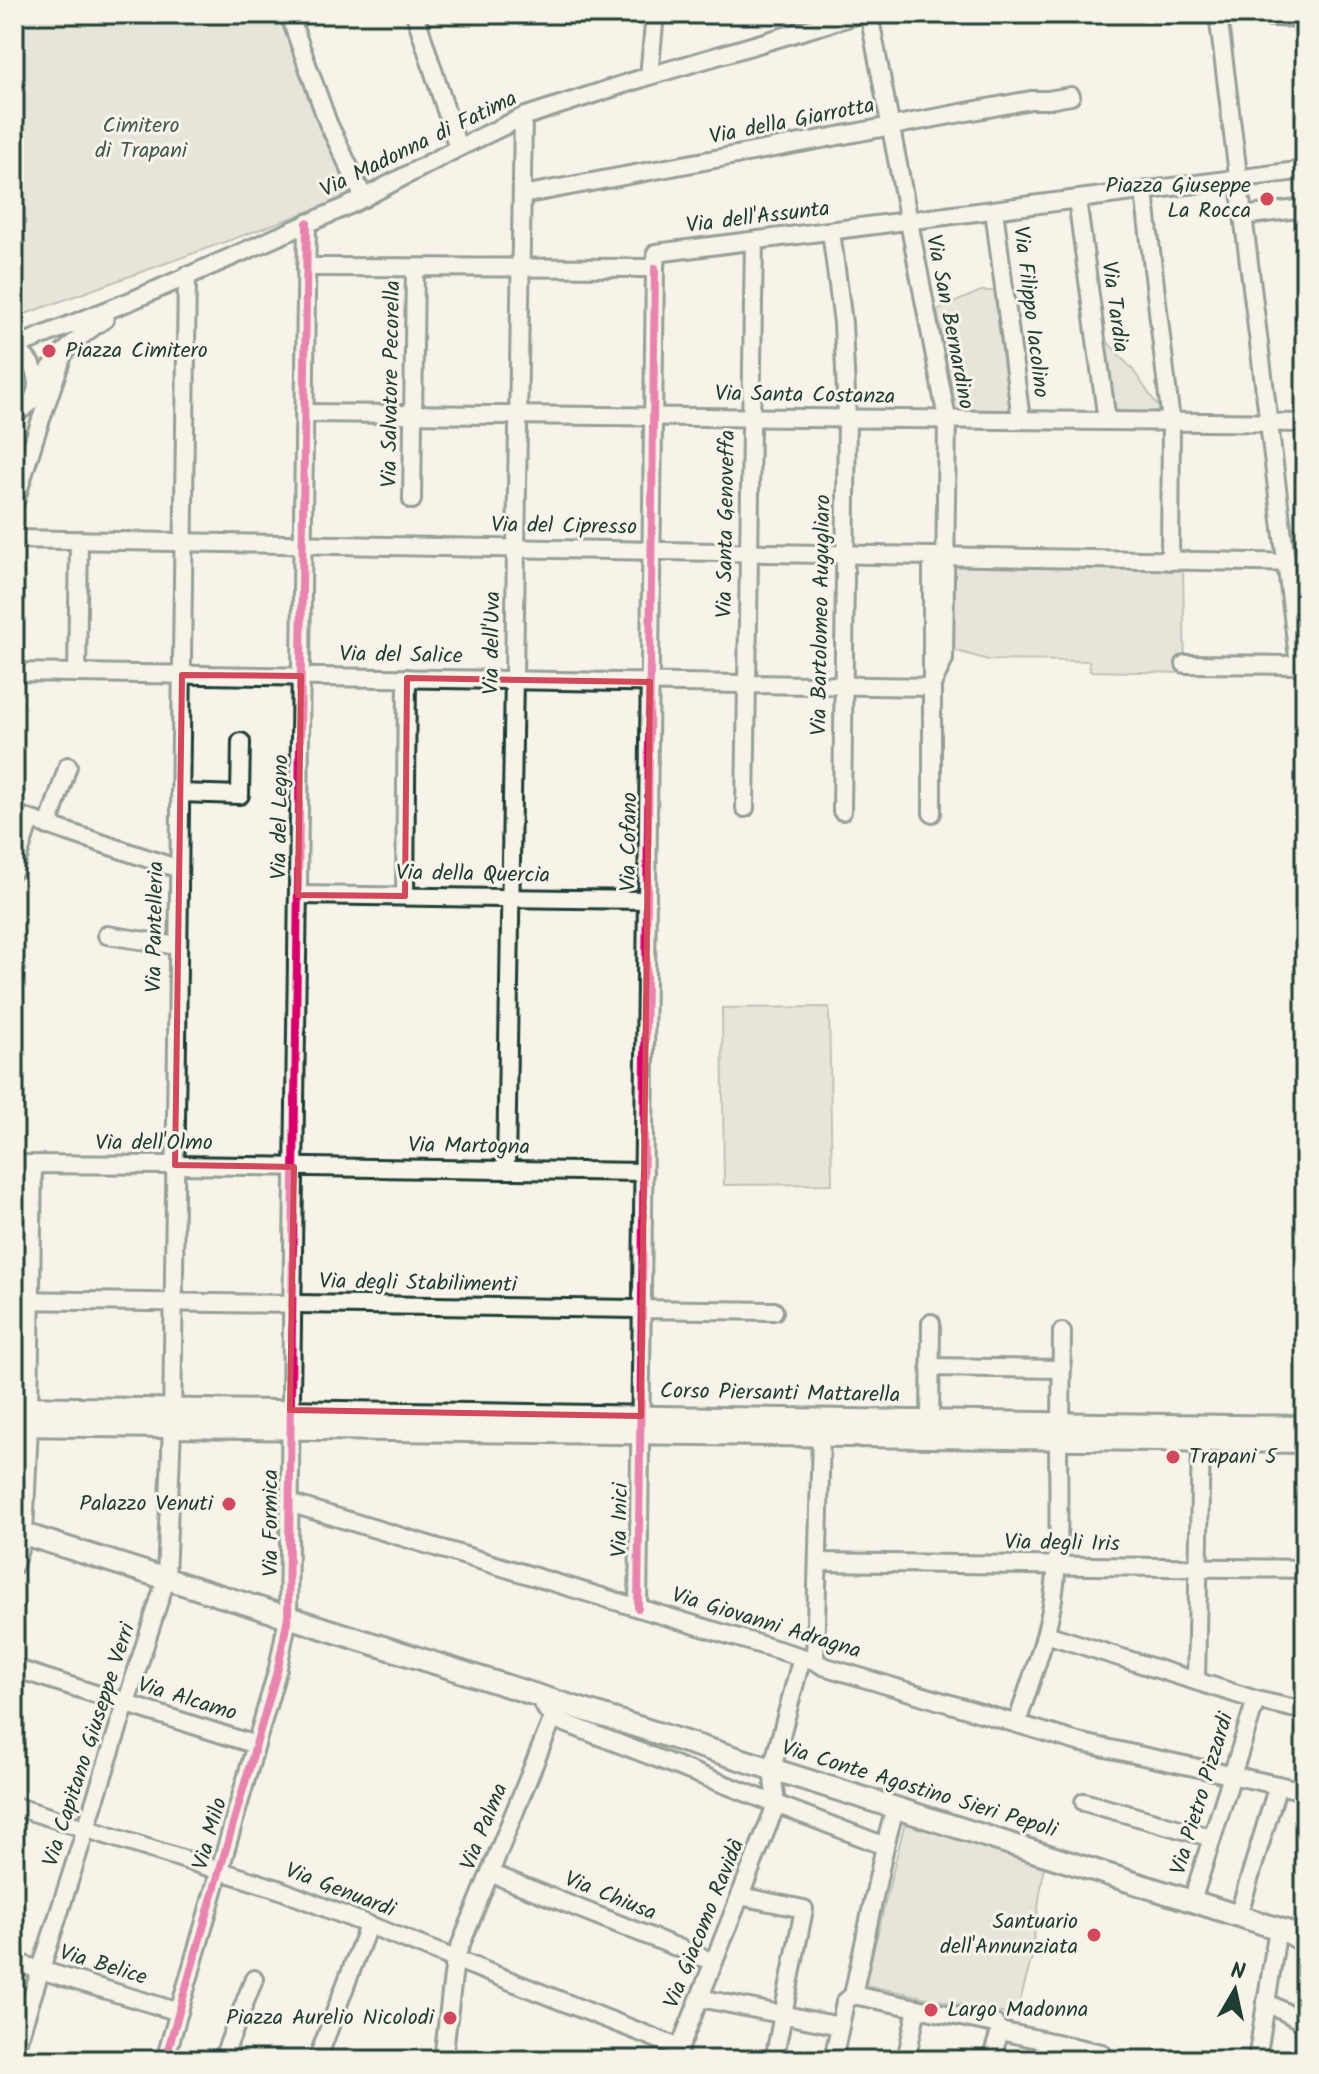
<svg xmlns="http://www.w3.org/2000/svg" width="1319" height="2074" font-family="Kalam,sans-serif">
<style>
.green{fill:#d3d5ca;stroke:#79897f;stroke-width:2}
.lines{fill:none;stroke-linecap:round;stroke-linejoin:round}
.minor-casing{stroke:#1f3d34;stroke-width:22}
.major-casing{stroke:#1f3d34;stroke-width:26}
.minor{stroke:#f7f3e8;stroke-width:16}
.major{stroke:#f7f3e8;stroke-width:20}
.cycleway-casing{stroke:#f7f3e8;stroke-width:13}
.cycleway{stroke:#d6006c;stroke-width:8}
.marked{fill:none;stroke:#d1495b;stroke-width:6;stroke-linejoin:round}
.poi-dot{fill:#d1495b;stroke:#f7f3e8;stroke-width:3}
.labels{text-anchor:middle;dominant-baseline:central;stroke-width:6;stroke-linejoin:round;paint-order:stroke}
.street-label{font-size:22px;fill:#1f3d34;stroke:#f7f3e8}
.park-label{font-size:22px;fill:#435b52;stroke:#f7f3e8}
.poi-label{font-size:22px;fill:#1f3d34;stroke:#f7f3e8;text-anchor:end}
</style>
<rect width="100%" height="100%" fill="#f7f3e8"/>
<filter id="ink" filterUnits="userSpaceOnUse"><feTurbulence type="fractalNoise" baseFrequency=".0125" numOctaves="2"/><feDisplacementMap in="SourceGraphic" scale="16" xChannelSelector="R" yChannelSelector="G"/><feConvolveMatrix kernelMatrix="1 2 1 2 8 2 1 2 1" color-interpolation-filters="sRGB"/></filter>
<g filter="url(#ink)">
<g class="green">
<polygon points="14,14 285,14 349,197 14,318"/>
<polygon points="981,291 999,291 1013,411 956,412 937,310"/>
<polygon points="1103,337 1133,370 1163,414 1114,412"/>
<polygon points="953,565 1183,569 1185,673 1090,671 1089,661 988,660 950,649"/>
<polygon points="829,1007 832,1184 724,1185 722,1008"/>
<polygon points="905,1822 1044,1866 1033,1943 1027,1943 1026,1956 1032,1957 1016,2016 865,1985"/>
</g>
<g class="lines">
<g class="minor-casing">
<g id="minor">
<polyline points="289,14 328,123 364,198"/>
<polyline points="415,14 458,148"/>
<polyline points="869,14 947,419 944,659 931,687"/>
<polyline points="1218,14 1299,665"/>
<polyline points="1234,14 1305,19"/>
<polyline points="649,76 655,14"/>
<polyline points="1144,191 1171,422 1170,561"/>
<polyline points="522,195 1031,100 1048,100 1071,96"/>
<polyline points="1077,199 1107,421"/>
<polyline points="994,210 1021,420"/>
<polyline points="1243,216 1305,208"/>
<polyline points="831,231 843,323 847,419 842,811"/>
<polyline points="306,267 655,268 656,253 1305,170"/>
<polyline points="14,347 133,300 352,204 458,148 523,117 649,76 860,14"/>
<path d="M14,349C42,364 47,401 14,413"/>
<path d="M37,388C54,360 78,336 105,319"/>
<polyline points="304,413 1305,423"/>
<polyline points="412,500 415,268"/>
<polyline points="14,505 35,437 64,352"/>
<polyline points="14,539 1305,563"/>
<polyline points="1185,664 1305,665"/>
<polyline points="14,672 931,687"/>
<polyline points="77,673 79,540"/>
<polyline points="180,793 240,795 241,742"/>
<polyline points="745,808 754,241"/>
<polyline points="932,813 932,556"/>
<polyline points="14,814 179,869"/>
<polyline points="48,826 68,766"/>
<polyline points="14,870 30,820"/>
<polyline points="298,895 647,900"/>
<polyline points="405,896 407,678"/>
<polyline points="107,935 178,946"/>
<polyline points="14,1164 175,1165 644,1172"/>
<polyline points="506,1170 523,117"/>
<polyline points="14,1300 774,1311"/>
<polyline points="930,1367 1062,1369"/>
<polyline points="29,1407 33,1165"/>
<polyline points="930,1421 931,1323"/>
<polyline points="1061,1423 1062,1332"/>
<polyline points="289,1503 815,1661 823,1666 1078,1742 1305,1791"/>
<polyline points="818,1562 1305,1569"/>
<polyline points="14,1565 24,1534 29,1425"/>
<polyline points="638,1608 655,268"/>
<polyline points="1046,1634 1256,1700 1305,1711"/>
<polyline points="815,1661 821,1435"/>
<polyline points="14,1668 256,1745"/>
<polyline points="1196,1681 1201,1441"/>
<polyline points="537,1695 552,1718 885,1846"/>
<path d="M1017,1723C1030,1682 1046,1642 1053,1599C1061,1546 1058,1492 1058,1439"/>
<polyline points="1084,1802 1212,1838"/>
<polyline points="14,1806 278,1889 680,2048"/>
<polyline points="490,1873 714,1962"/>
<polyline points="740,1896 804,1909 774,2060"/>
<polyline points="1192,1901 1256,1700"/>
<polyline points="1238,1916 1278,1785"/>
<polyline points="14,1962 179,2012"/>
<polyline points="853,1995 995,2024 1000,2031 991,2060"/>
<polyline points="700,1998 840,2026"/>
<polyline points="1266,2002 1305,2023"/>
<polyline points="1000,2031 1102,2053 1102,2060"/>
<polyline points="14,2053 166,1579 172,1426 187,275"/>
<polyline points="165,2060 278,1668 288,1617 307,223"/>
<polyline points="222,2060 254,1979"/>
<polyline points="317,2060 368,1926"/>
<polyline points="443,2060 455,1959 556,1710"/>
<polyline points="675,2060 776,1805 772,1769 802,1657"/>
<polyline points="833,2060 845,2002 853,1995 885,1846 895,1808"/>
<polyline points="906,2060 917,2008"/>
<polyline points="1257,2060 1278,1928"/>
</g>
</g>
<g class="major-casing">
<g id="major">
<polyline points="14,1407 1305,1427"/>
<polyline points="14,1425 1305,1442"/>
<polyline points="14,1531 1192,1901 1286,1931 1305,1942"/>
</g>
</g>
<use href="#minor" class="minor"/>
<use href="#major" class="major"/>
<g class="cycleway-casing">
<g id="cycleway">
<polyline points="638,1608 655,268"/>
<polyline points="165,2060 278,1668 288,1617 307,223"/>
</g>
</g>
<use href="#cycleway" class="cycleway"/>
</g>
</g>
<path d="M0 0H1319V2074H0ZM182,675L301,676L298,895L405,896L407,678L650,682L641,1416L290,1410L294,1167L175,1165Z" fill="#f7f3e8" fill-opacity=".55" fill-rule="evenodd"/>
<path class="marked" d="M182,675L301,676L298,895L405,896L407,678L650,682L641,1416L290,1410L294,1167L175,1165Z"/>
<g class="poi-dot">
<circle cx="1267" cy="199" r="8"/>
<circle cx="49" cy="351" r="8"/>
<circle cx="1173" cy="1457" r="8"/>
<circle cx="229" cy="1504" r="8"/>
<circle cx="1094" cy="1935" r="8"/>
<circle cx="931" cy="2010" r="8"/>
<circle cx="450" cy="2018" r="8"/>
</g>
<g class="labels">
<g class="street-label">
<text transform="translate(792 122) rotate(-11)">Via della Giarrotta</text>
<text transform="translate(419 145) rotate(-26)">Via Madonna di Fatima</text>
<text transform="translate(758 218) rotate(-7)">Via dell'Assunta</text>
<text transform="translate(1114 307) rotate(82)">Via Tardia</text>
<text transform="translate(1030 312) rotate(83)">Via Filippo Iacolino</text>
<text transform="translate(949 322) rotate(79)">Via San Bernardino</text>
<text transform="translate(392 384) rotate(-89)">Via Salvatore Pecorella</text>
<text transform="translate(805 396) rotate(1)">Via Santa Costanza</text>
<text transform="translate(727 524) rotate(-89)">Via Santa Genoveffa</text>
<text transform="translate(564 527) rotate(1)">Via del Cipresso</text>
<text transform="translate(822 615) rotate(-89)">Via Bartolomeo Augugliaro</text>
<text transform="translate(493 643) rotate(-89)">Via dell'Uva</text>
<text transform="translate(401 656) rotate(1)">Via del Salice</text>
<text transform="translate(281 817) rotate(-89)">Via del Legno</text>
<text transform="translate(630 842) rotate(-89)">Via Cofano</text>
<text transform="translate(473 875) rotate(1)">Via della Quercia</text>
<text transform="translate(156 927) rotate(-89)">Via Pantelleria</text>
<text x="154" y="1143">Via dell'Olmo</text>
<text transform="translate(469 1147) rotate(1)">Via Martogna</text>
<text transform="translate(418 1284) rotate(1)">Via degli Stabilimenti</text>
<text transform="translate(780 1394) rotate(1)">Corso Piersanti Mattarella</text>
<text transform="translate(621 1520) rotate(-89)">Via Inici</text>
<text transform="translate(271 1523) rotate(-90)">Via Formica</text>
<text transform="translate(1062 1544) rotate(1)">Via degli Iris</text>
<text transform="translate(766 1624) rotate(17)">Via Giovanni Adragna</text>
<text transform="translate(187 1700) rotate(17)">Via Alcamo</text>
<text transform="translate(90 1745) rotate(-72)">Via Capitano Giuseppe Verri</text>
<text transform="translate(919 1790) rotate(17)">Via Conte Agostino Sieri Pepoli</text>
<text transform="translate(1203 1794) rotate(-73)">Via Pietro Pizzardi</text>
<text transform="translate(485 1827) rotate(-68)">Via Palma</text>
<text transform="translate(211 1834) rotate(-74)">Via Milo</text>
<text transform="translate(340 1891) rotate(21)">Via Genuardi</text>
<text transform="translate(610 1897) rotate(22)">Via Chiusa</text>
<text transform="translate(705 1924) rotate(-68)">Via Giacomo Ravidà</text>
<text transform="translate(103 1966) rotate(17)">Via Belice</text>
</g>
<g class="park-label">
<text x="141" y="126">Cimitero<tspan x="141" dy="25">di Trapani</tspan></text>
</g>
<g class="poi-label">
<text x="1251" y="186">Piazza Giuseppe<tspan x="1251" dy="25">La Rocca</tspan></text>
<text x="65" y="351" text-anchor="start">Piazza Cimitero</text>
<text x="1189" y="1457" text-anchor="start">Trapani 5</text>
<text x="213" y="1504">Palazzo Venuti</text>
<text x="1078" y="1922">Santuario<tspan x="1078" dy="25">dell'Annunziata</tspan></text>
<text x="947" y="2010" text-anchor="start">Largo Madonna</text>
<text x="434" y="2018">Piazza Aurelio Nicolodi</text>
</g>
</g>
<rect width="1319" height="2074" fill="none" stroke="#f7f3e8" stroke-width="48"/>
<rect x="24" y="24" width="1271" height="2026" fill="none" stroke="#1f3d34" stroke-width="3" filter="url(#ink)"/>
<g transform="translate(1235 1990) rotate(9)" stroke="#f7f3e8" stroke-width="6" paint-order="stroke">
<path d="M0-6L14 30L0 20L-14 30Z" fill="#1f3d34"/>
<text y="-12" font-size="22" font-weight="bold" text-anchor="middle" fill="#1f3d34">N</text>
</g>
</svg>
